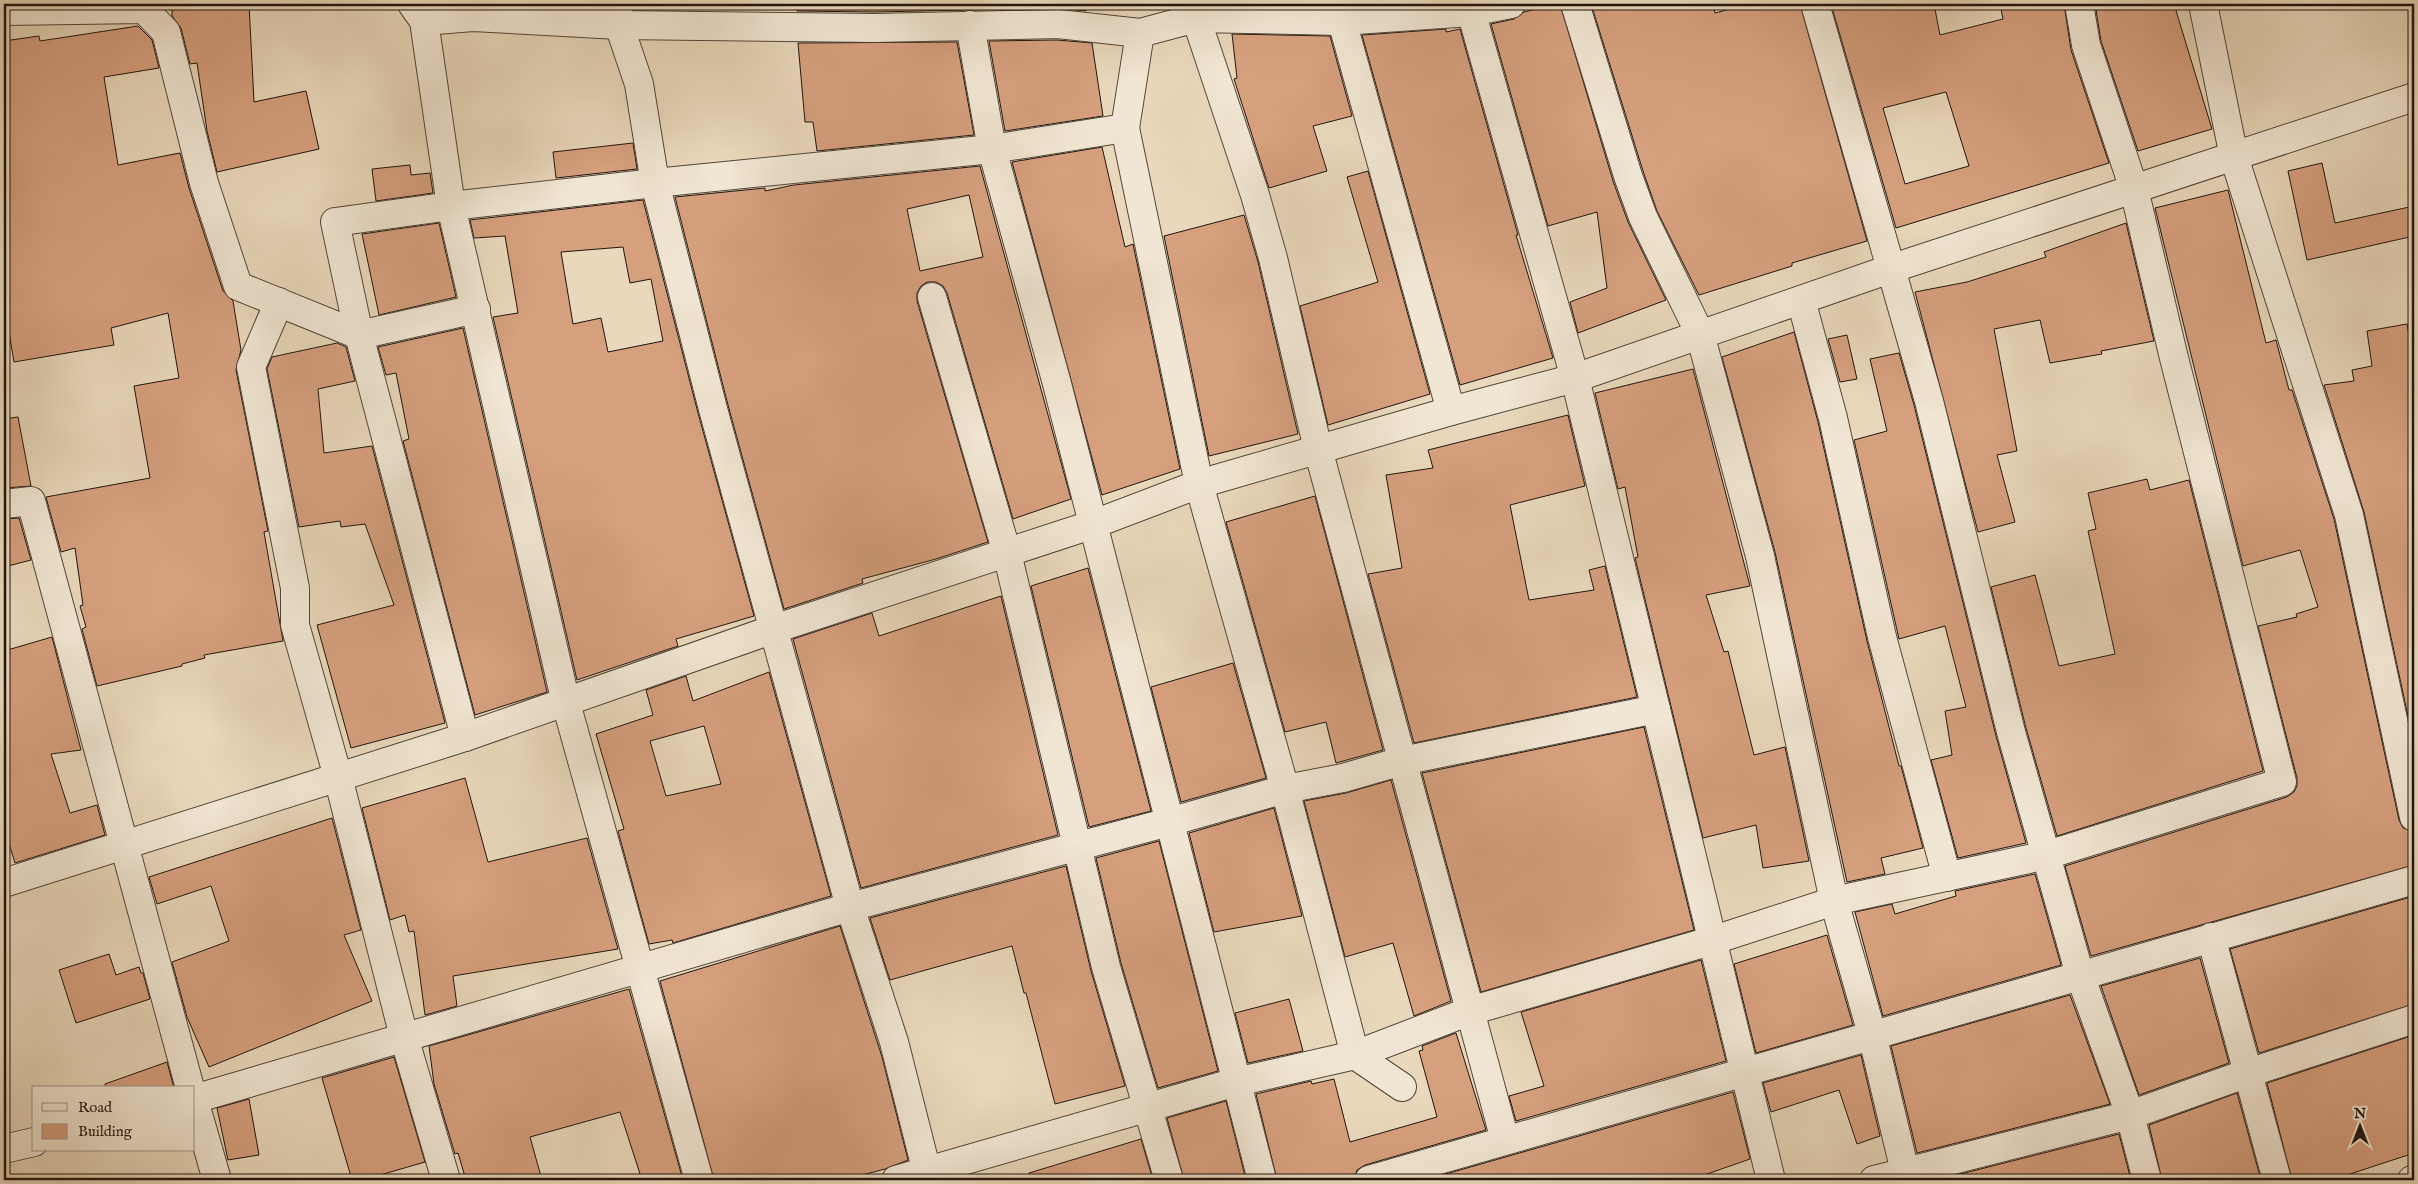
<svg xmlns="http://www.w3.org/2000/svg" width="2418" height="1184" font-family="'IM FELL English',serif">
<style>
.building{fill:#d69f7e;stroke:#20150e;fill-rule:evenodd}
.lines{fill:none;stroke-linecap:round;stroke-linejoin:round}
.street-casing{stroke:#524639;stroke-width:30}
.street{stroke:#f1e6d3;stroke-width:28}
</style>
<rect width="100%" height="100%" fill="#e9d8bb"/>
<filter id="stains"><feTurbulence type="fractalNoise" baseFrequency=".004" numOctaves="4"/><feColorMatrix values="0 0 0 0 .2 0 0 0 0 .09 0 0 0 0 .02 0 0 0 .5 -.17"/></filter>
<radialGradient id="worn" r=".72"><stop offset=".6" stop-color="#630" stop-opacity="0"/><stop offset="1" stop-color="#630" stop-opacity=".3"/></radialGradient>
<g class="building">
<polygon points="172,4 249,4 254,102 306,91 319,149 217,172 207,131 197,63 190,64 181,28 172,16"/>
<polygon points="797,4 1085,4 1086,11 1058,8 875,12 797,11"/>
<polygon points="1555,4 1560,4 1613,181 1628,222 1666,300 1578,333 1570,302 1607,288 1597,212 1548,226 1491,24 1514,19 1524,12"/>
<polygon points="1611,4 1713,4 1715,13 1749,4 1800,4 1867,241 1792,263 1792,266 1699,295 1657,211 1643,171 1592,7"/>
<path d="M1831,4H1934L1940,35L2003,19L2000,4H2064L2071,50L2109,163L1896,228ZM1946,92L1969,166L1905,184L1883,108Z"/>
<polygon points="2095,4 2174,4 2212,129 2138,151 2101,41"/>
<polygon points="138,26 152,40 159,68 104,77 118,165 180,153 189,188 223,291 233,301 241,350 236,370 268,531 264,532 283,641 204,655 205,658 182,664 182,666 97,686 82,629 86,627 80,606 83,605 75,548 61,552 46,497 150,478 134,386 179,378 168,313 111,328 114,345 14,362 4,302 4,41 39,36 40,41"/>
<polygon points="1446,29 1446,32 1460,29 1518,235 1516,235 1553,358 1460,385 1362,35"/>
<polygon points="1232,34 1330,36 1352,116 1313,126 1327,171 1269,188 1234,79 1237,78"/>
<polygon points="1057,40 1092,43 1103,116 1005,131 989,41"/>
<polygon points="957,42 974,135 817,151 813,122 805,122 798,43"/>
<polygon points="633,143 637,169 556,178 553,152"/>
<polygon points="1102,147 1125,247 1133,244 1180,469 1102,495 1012,162"/>
<polygon points="2322,163 2335,223 2414,206 2414,236 2307,260 2288,171"/>
<polygon points="410,165 411,175 430,173 433,193 376,201 372,169"/>
<path d="M980,166L1071,499L1013,519L947,293L943,286L936,282H927L921,286L917,293V301L988,542L936,559L862,579L863,583L784,609L728,405L675,197L765,188V191L794,185ZM969,195L983,257L920,271L907,209Z"/>
<polygon points="1368,171 1430,394 1328,425 1300,306 1378,282 1347,177"/>
<polygon points="2228,190 2266,343 2276,340 2289,390 2292,390 2334,519 2399,820 2403,828 2414,832 2414,865 2091,956 2065,866 2287,797 2294,792 2297,786 2297,778 2258,626 2297,617 2296,614 2318,607 2300,550 2243,566 2155,208"/>
<path d="M643,200L698,413L754,616L676,639L678,646L577,680L493,317L518,313L505,236L474,238L470,220ZM623,247L630,283L651,279L663,341L608,352L601,318L573,324L561,252Z"/>
<polygon points="1244,215 1258,262 1298,434 1209,456 1164,236"/>
<polygon points="439,223 456,297 379,315 362,234"/>
<polygon points="2126,223 2154,341 2101,351 2102,354 2050,363 2040,320 1994,329 2017,451 1997,455 2015,522 1978,532 1915,292 1967,282 2046,257 2044,252"/>
<polygon points="2407,324 2409,335 2414,334 2414,744 2364,512 2324,385 2354,381 2352,370 2372,366 2367,331"/>
<polygon points="463,328 547,692 475,715 403,441 409,439 396,373 386,375 378,347"/>
<polygon points="1794,332 1818,422 1867,641 1899,766 1901,766 1923,848 1881,858 1885,874 1847,882 1775,552 1722,357"/>
<polygon points="1847,335 1857,379 1840,382 1828,339"/>
<polygon points="337,343 346,347 355,381 318,389 324,453 372,446 445,723 351,748 317,625 394,605 365,524 341,527 340,521 299,527 267,369 272,357"/>
<polygon points="1899,353 1914,405 1996,736 2026,843 1958,858 1931,760 1952,755 1945,711 1966,707 1945,626 1899,639 1854,440 1887,431 1870,359"/>
<polygon points="1693,369 1750,586 1706,595 1724,652 1728,651 1754,755 1785,747 1809,861 1763,868 1756,825 1703,838 1635,558 1638,557 1625,487 1618,489 1595,393"/>
<polygon points="1568,415 1585,486 1510,505 1529,600 1594,590 1589,570 1605,566 1637,697 1414,743 1368,574 1402,568 1386,475 1433,468 1428,450"/>
<polygon points="18,417 31,486 4,488 4,419"/>
<polygon points="2147,479 2150,490 2189,480 2263,771 2057,836 2026,728 1991,587 2035,575 2059,666 2115,654 2088,531 2096,529 2088,493"/>
<polygon points="1315,496 1383,750 1336,763 1326,722 1285,732 1226,522"/>
<polygon points="19,518 31,560 4,567 4,519"/>
<polygon points="1088,568 1151,811 1089,827 1031,586"/>
<polygon points="1001,596 1058,835 861,888 793,639 872,613 879,636"/>
<polygon points="52,637 81,750 51,754 70,813 97,805 105,835 15,863 4,827 4,651"/>
<polygon points="1233,663 1266,778 1181,802 1151,687"/>
<path d="M769,672L831,896L673,943L672,940L649,944L618,831L624,829L596,734L653,715L646,690L686,676L693,701ZM704,726L721,784L666,796L650,741Z"/>
<polygon points="1644,727 1694,930 1481,992 1422,773"/>
<polygon points="465,778 488,862 587,838 618,949 453,976 457,1006 425,1015 414,931 409,932 405,915 390,920 362,808"/>
<polygon points="1391,780 1451,1001 1414,1016 1393,943 1345,957 1304,801 1346,793"/>
<polygon points="1274,808 1302,916 1214,932 1189,833"/>
<polygon points="332,818 361,930 344,935 372,1001 209,1067 187,1017 172,962 229,941 211,886 157,904 149,877"/>
<polygon points="1159,841 1218,1071 1158,1088 1121,963 1096,858"/>
<polygon points="1066,866 1091,971 1125,1086 1055,1104 1026,993 1024,993 1012,946 890,980 870,918"/>
<polygon points="2035,874 2061,965 1883,1016 1855,912 1892,904 1895,914 1956,896 1955,891"/>
<polygon points="2414,896 2414,1004 2259,1053 2230,949"/>
<polygon points="840,926 882,1057 908,1160 885,1169 843,1180 714,1180 660,981"/>
<polygon points="1827,935 1853,1025 1756,1053 1734,964"/>
<polygon points="109,954 116,975 139,967 141,973 143,973 150,999 76,1023 59,970"/>
<polygon points="2200,958 2229,1063 2139,1095 2101,986"/>
<polygon points="1701,960 1726,1061 1516,1121 1509,1096 1544,1086 1521,1012"/>
<polygon points="629,989 683,1180 642,1180 620,1112 530,1137 542,1180 466,1180 458,1153 455,1154 434,1084 429,1046"/>
<polygon points="2070,995 2110,1104 1917,1153 1891,1046"/>
<polygon points="1289,999 1303,1051 1248,1063 1235,1013"/>
<polygon points="1456,1033 1486,1130 1365,1165 1357,1170 1354,1180 1277,1180 1256,1094 1311,1081 1312,1084 1334,1079 1350,1142 1437,1117 1419,1051 1423,1050 1422,1046"/>
<polygon points="2414,1035 2414,1153 2332,1180 2292,1180 2267,1083"/>
<polygon points="1861,1055 1880,1136 1857,1144 1839,1090 1771,1112 1763,1083"/>
<polygon points="394,1057 425,1162 363,1180 352,1180 322,1078"/>
<polygon points="167,1062 174,1088 105,1088 105,1084"/>
<polygon points="1733,1092 1750,1159 1690,1180 1425,1180"/>
<polygon points="2237,1093 2261,1180 2162,1180 2149,1125"/>
<polygon points="249,1099 259,1155 228,1160 217,1108"/>
<polygon points="1226,1101 1246,1180 1184,1180 1167,1118"/>
<polygon points="2119,1134 2131,1180 1937,1180"/>
<polygon points="1141,1139 1153,1180 1030,1180 1029,1173"/>
</g>
<g class="lines">
<g class="street-casing">
<g id="street">
<polyline points="412,4 424,21 451,206 566,703 699,1180"/>
<polyline points="618,4 619,25 639,84 655,183 713,409 850,907 894,1042 929,1180"/>
<polyline points="1197,4 1196,18 1255,195 1273,258 1318,449 1505,1140"/>
<polyline points="1469,4 1575,378 1771,1180"/>
<polyline points="1575,4 1628,176 1643,217 1700,334 1760,556 1834,901 1872,1034 1907,1180"/>
<polyline points="1815,4 1929,401 2011,732 2080,975 2130,1115 2147,1180"/>
<polyline points="2203,4 2234,157 2349,515 2414,817"/>
<polyline points="1341,5 1342,21 1451,411"/>
<polyline points="4,11 144,9 166,32 204,183 238,286 359,335 476,309"/>
<polyline points="424,21 473,17 619,25 875,28 1058,24 1140,33 1196,18 1342,21 1471,12 1511,4"/>
<polyline points="970,25 992,149 1056,380 1262,1180"/>
<polyline points="1140,33 1125,128 1199,484 1285,789 1355,1055 1402,1087"/>
<polyline points="932,297 1007,553 1106,967 1169,1180"/>
<polyline points="1801,300 1833,418 1882,637 1947,877"/>
<polyline points="279,302 251,367 295,588 295,625 338,777 404,1037 446,1180"/>
<polyline points="4,504 31,501 190,1088"/>
<polyline points="465,737 359,335 335,222 451,206 655,183 992,149 1125,128"/>
<polyline points="4,883 465,737 774,629 1094,524 1199,484 1451,411 1575,378 1890,269 2414,97"/>
<polyline points="2211,937 2277,1180"/>
<polyline points="194,1099 850,907 1169,822 1285,789 1343,778 1402,761 1656,709"/>
<polyline points="194,1100 217,1180"/>
<polyline points="4,1149 34,1142"/>
<polyline points="896,1180 1236,1082 1355,1055 1470,1011 1714,940 1834,901 2047,855 2282,782 2173,354 2134,189 2086,45 2079,4"/>
<polyline points="1369,1180 2414,880"/>
<polyline points="1874,1180 2130,1115 2248,1073 2414,1019"/>
<polyline points="2412,1180 2414,1180"/>
</g>
</g>
<use href="#street" class="street"/>
</g>
<rect width="2418" height="1184" fill="none" stroke="#e9d8bb" stroke-width="20"/>
<rect x="5" y="5" width="2408" height="1174" fill="none" stroke="#20150e" stroke-width="2.5"/>
<rect x="10" y="10" width="2398" height="1164" fill="none" stroke="#20150e"/>
<rect x="32" y="1086" width="162" height="65" fill="#f1e6d3" stroke="#9d9284"/>
<rect x="42" y="1103" width="25" height="8" fill="#f1e6d3" stroke="#9d9284"/>
<text x="78" y="1112" font-size="15" fill="#20150e">Road</text>
<rect x="42" y="1124" width="25" height="15" fill="#d69f7e" stroke="#9d9284"/>
<text x="78" y="1136" font-size="15" fill="#20150e">Building</text>
<g transform="translate(2360 1126)" stroke="#f1e6d3" stroke-width="4" paint-order="stroke">
<path d="M0-4L9 19L0 12L-9 19Z" fill="#20150e"/>
<text y="-8" font-size="14" font-weight="bold" text-anchor="middle" fill="#20150e">N</text>
</g>
<rect width="100%" height="100%" filter="url(#stains)"/>
<rect width="100%" height="100%" fill="url(#worn)"/>
</svg>
